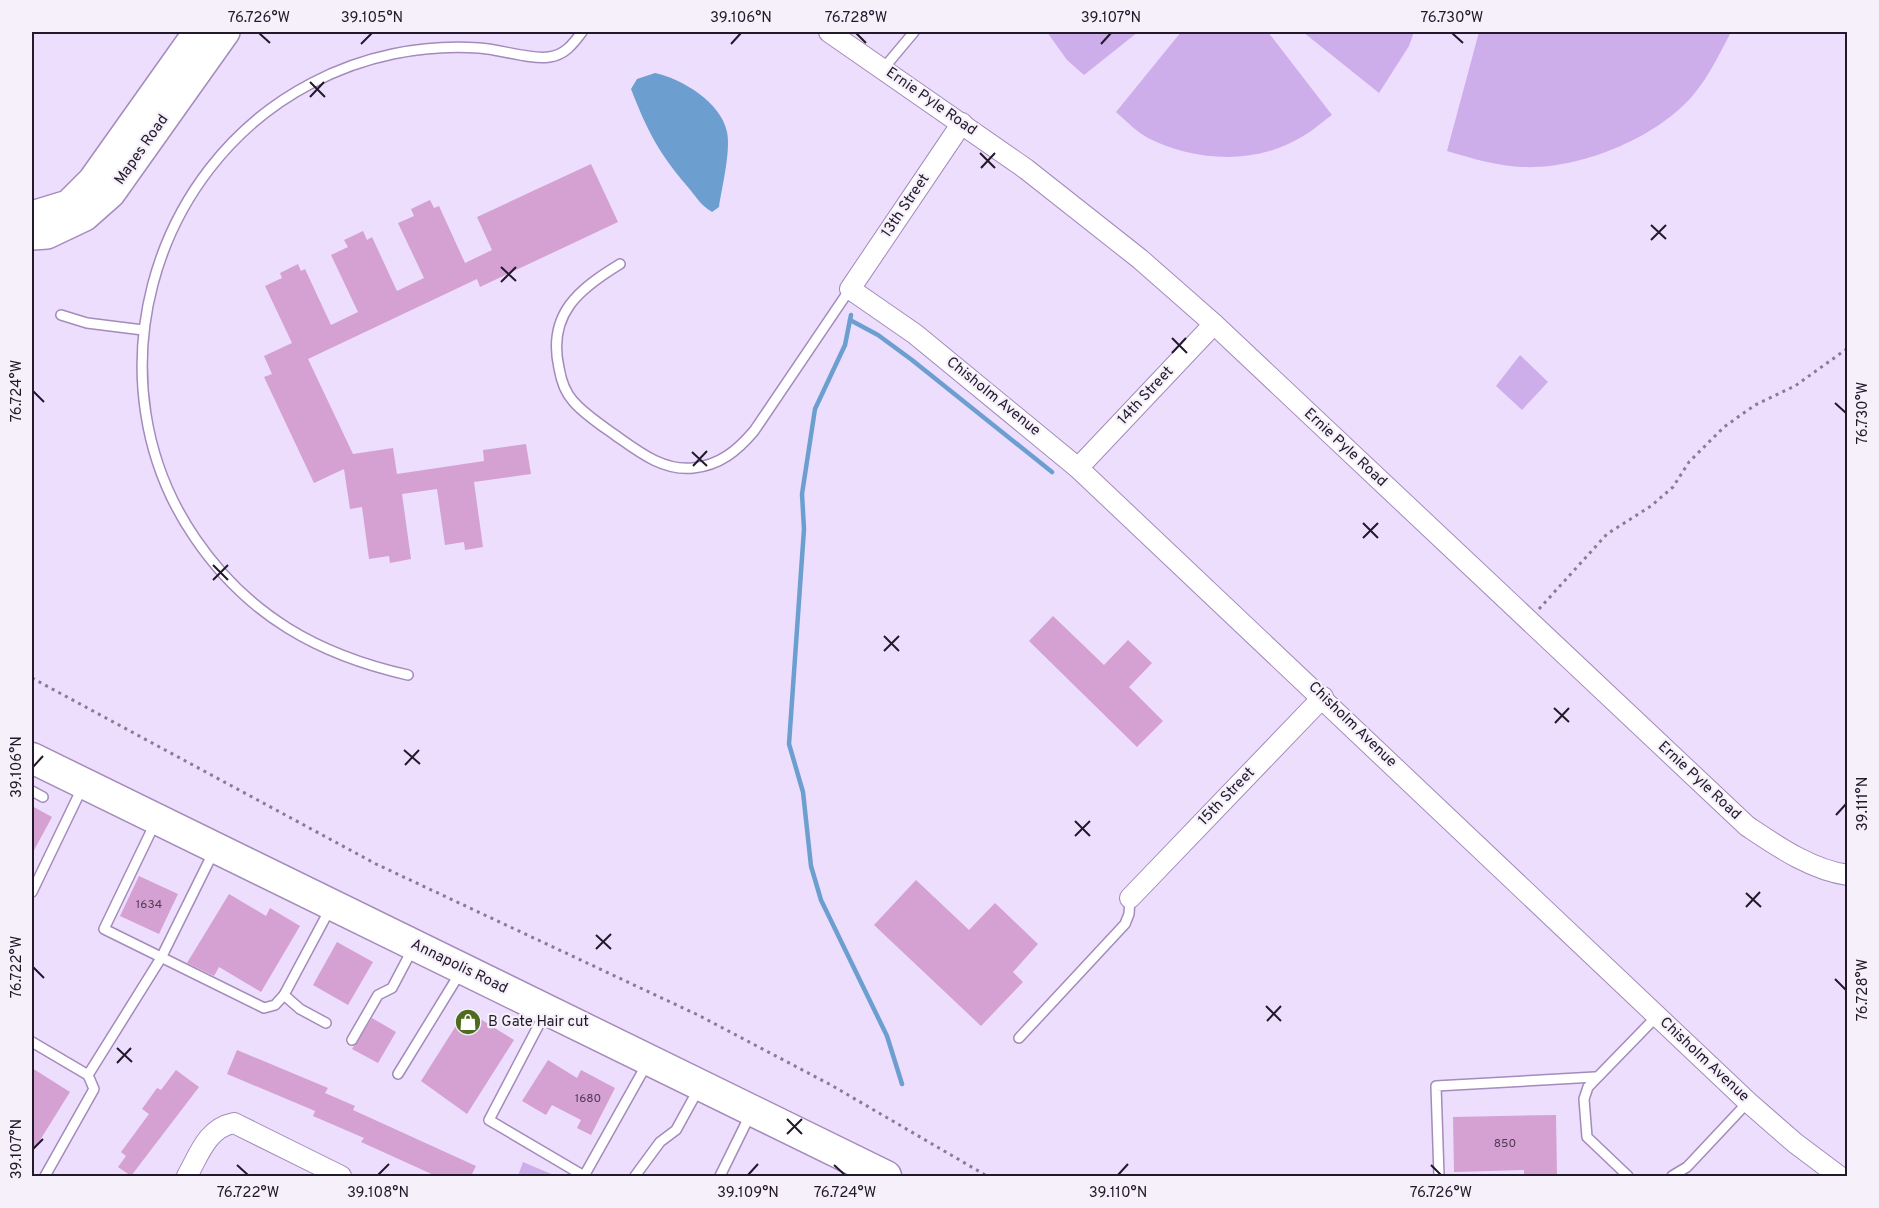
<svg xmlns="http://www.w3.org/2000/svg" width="1879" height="1208" font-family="Overpass,sans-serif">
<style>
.green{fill:#cdaeeb}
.water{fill:#6c9fd0}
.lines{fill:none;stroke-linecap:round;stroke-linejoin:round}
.stream{stroke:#6c9fd0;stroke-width:4.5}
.building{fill:#d5a0d2}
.lane-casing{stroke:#a48bbb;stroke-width:12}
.street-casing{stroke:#a48bbb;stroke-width:22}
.secondary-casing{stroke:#a48bbb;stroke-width:30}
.primary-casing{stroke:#a48bbb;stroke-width:33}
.path{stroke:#887c94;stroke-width:3;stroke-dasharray:3 4.5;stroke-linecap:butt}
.lane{stroke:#fff;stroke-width:9}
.street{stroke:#fff;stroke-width:20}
.secondary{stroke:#fff;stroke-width:27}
.primary{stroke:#fff;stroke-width:30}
.ticks{fill:none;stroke:#22192b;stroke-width:2}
.labels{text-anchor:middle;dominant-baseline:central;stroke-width:4.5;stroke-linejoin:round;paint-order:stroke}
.number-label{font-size:12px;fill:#4f3b55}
.street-label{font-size:15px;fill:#22192b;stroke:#f5f0fa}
.poi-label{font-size:15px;fill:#22192b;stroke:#f5f0fa;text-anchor:start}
.neatline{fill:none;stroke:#22192b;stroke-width:2}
.ticks-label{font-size:15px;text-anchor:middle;fill:#22192b}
</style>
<rect width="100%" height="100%" fill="#eddefd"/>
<g class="green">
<polygon points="1047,32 1138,32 1084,75 1067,60"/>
<path d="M1181,32H1268L1332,115C1321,123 1310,133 1298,139C1253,165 1193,161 1148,138C1137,132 1126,121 1116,112Z"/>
<polygon points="1303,32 1414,32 1409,46 1379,93"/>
<path d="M1479,32H1731C1720,53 1709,76 1694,94C1658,138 1578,170 1522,167C1496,166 1471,158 1447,151Z"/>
<polygon points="1520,355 1548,382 1522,410 1496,386"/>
<polygon points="523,1162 556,1176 518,1176"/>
</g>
<path class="water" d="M655,73C682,79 721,102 727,132C731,151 722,187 719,207L712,212C699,204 696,196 687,186C658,152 647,130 631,89L637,79Z"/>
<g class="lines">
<g class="stream">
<polyline points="851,315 845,345 815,409 802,494 804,529 789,744 803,792 811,866 821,900 887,1036 902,1084"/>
<polyline points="850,320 878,335 912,360 1052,472"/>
</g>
</g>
<g class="building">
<polygon points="591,164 618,222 480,287 477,279 308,359 353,454 393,448 397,474 484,461 483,450 526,444 531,474 474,482 483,547 465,550 464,542 445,545 437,489 402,494 411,559 390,563 389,556 369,559 362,507 350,509 344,469 314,483 264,377 272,374 264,356 292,343 265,286 282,278 280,273 298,264 301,271 305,269 331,325 358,312 331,255 348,247 344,240 363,231 367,240 372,237 397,291 424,278 398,223 414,216 411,209 430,200 434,208 439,206 465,263 492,250 477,217"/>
<polygon points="1053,616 1104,665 1128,640 1152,663 1129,687 1163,721 1137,747 1029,641"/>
<polygon points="32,806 52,817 32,854"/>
<polygon points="139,876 178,894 159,934 120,916"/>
<polygon points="916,880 969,930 995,903 1038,944 1013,972 1023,982 981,1026 874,925"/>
<polygon points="229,894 266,916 270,908 300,926 261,992 219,967 214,976 187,963"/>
<polygon points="337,942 373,962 348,1005 313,985"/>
<polygon points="466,1010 514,1040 467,1114 421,1081"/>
<polygon points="372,1018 396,1032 378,1063 352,1049"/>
<polygon points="237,1050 328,1088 325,1093 355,1106 353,1110 476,1166 471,1176 436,1176 361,1142 364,1138 313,1116 315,1111 227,1074"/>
<polygon points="548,1060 577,1078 581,1070 615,1088 591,1135 577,1128 581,1120 552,1105 546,1115 522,1101"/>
<polygon points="32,1068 70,1092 32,1153"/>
<polygon points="176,1070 199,1087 131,1176 118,1167 126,1156 121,1152 149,1114 142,1109 157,1088 161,1090"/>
<polygon points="1556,1115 1557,1176 1524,1176 1524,1170 1454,1172 1453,1117"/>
</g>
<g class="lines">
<g class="lane-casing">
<g id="lane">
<polyline points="883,69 914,32"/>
<path d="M620,264C579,289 547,314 559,368C561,380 564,391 573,401C584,414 601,425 615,435C639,452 663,471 693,468C720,465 737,451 754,431L850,289"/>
<polyline points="61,315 87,323 143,330"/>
<path d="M408,675C319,655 248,616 195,538C90,385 148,168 312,83C363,56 422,44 479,48C499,49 531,60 549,57C565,55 573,44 582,32"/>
<polyline points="32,791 43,797"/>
<polyline points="156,821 104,929 264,1008 275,1005 284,995"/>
<polyline points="32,892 83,786"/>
<polyline points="545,1013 489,1120 584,1176"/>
<polyline points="326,1023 300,1009 284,995 331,907"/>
<polyline points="1019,1038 1125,924 1129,914 1130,898"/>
<polyline points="352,1040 378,995 392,988 412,950"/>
<polyline points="32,1042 88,1075 161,958 213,853"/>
<polyline points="398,1074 460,973"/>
<polyline points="45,1176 94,1089 88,1075"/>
<polyline points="584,1176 648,1062"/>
<polyline points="635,1176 660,1142 676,1130 698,1090"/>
<polyline points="720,1176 751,1113"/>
<polyline points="1439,1176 1436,1086 1595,1077"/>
<polyline points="1628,1176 1587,1137 1584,1099 1588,1087 1657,1016"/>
<polyline points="1672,1176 1687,1167 1748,1102"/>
</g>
</g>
<g class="street-casing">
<g id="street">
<path d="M829,32L1026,169L1140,259L1214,324L1747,826C1777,846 1811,870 1848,875"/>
<polyline points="962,123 850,289 915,334 1078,468 1748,1102 1795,1143 1839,1176"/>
<polyline points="1078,468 1214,324"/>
<polyline points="1130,898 1323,697"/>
<path d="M187,1176C199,1155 207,1128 234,1123L341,1176"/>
</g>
</g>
<g class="secondary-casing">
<g id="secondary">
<polyline points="32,215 68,204 92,180 197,32"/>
<polyline points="32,236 47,235 85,217 111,194 226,32"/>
</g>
</g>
<g class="primary-casing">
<polyline id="primary" points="32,758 886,1176"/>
</g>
<g class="path">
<polyline points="1539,609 1607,534 1651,506 1673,487 1689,462 1724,427 1755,405 1795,386 1848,348"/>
<polyline points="32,678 376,864 698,1015 831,1085 987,1176"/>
</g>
<use href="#lane" class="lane"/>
<use href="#street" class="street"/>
<use href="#secondary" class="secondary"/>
<use href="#primary" class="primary"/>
</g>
<path class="ticks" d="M259,33L270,43M856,33L866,43M1452,33L1463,43M361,44L372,33M731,44L741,33M1101,44L1111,33M310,82L325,97M310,97L324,82M980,153L995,168M981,168L995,153M1651,225L1666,239M1651,240L1666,225M501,267L516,281M501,282L516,267M1172,338L1187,353M1172,353L1186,338M33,391L44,402M1835,403L1846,413M692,452L707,466M693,466L707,451M1363,523L1378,538M1363,538L1378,523M213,565L228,580M213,580L228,565M884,636L899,651M884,651L899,636M1554,708L1569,722M1555,723L1569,708M404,750L420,764M405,765L419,750M33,767L43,756M1836,815L1846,804M1075,821L1090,836M1075,836L1090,821M1746,893L1761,907M1746,907L1760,892M596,935L611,949M596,949L611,934M33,967L44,978M1835,979L1846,990M1266,1006L1281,1021M1267,1021L1281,1006M117,1048L132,1062M117,1063L131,1048M787,1119L802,1134M787,1134L802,1119M33,1149L43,1139M237,1165L248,1175M834,1165L845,1175M1431,1165L1441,1175M378,1175L389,1164M748,1175L758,1164M1118,1175L1128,1164"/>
<defs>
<g id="shop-disc" transform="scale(1.35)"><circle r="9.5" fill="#4e6b1f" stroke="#f5f0fa"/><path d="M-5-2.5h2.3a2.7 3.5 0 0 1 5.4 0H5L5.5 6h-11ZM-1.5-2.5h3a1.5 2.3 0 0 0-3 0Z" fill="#fff"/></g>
</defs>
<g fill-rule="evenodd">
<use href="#shop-disc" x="468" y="1022"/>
</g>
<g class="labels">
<g class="number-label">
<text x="149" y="905">1634</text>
<text x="588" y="1099">1680</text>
<text x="1505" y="1144">850</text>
</g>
<g class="street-label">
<text transform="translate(931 102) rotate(35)">Ernie Pyle Road</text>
<text transform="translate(142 150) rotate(-55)">Mapes Road</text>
<text transform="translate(906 206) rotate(-56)">13th Street</text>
<text transform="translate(1146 396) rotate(-47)">14th Street</text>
<text transform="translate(993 397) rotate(39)">Chisholm Avenue</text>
<text transform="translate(1345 448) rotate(43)">Ernie Pyle Road</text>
<text transform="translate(1352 725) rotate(44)">Chisholm Avenue</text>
<text transform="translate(1699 781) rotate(43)">Ernie Pyle Road</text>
<text transform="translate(1227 797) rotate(-46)">15th Street</text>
<text transform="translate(459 967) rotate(26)">Annapolis Road</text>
<text transform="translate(1704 1060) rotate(43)">Chisholm Avenue</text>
</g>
<g class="poi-label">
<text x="488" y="1022">B Gate Hair cut</text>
</g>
</g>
<rect width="1879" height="1208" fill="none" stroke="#f5f0fa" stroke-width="66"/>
<rect x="33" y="33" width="1813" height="1142" class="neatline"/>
<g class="ticks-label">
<text x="259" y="22">76.726°W</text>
<text x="372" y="22">39.105°N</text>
<text x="741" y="22">39.106°N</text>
<text x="856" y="22">76.728°W</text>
<text x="1111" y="22">39.107°N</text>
<text x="1452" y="22">76.730°W</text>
<text transform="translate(16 391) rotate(-90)" y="5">76.724°W</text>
<text transform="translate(1862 413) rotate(-90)" y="5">76.730°W</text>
<text transform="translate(16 767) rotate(-90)" y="5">39.106°N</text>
<text transform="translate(1862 804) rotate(-90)" y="5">39.111°N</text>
<text transform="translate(16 967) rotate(-90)" y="5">76.722°W</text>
<text transform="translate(1862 990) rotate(-90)" y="5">76.728°W</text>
<text transform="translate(16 1149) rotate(-90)" y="5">39.107°N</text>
<text x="248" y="1197">76.722°W</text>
<text x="378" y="1197">39.108°N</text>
<text x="748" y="1197">39.109°N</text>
<text x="845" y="1197">76.724°W</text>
<text x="1118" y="1197">39.110°N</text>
<text x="1441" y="1197">76.726°W</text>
</g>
</svg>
